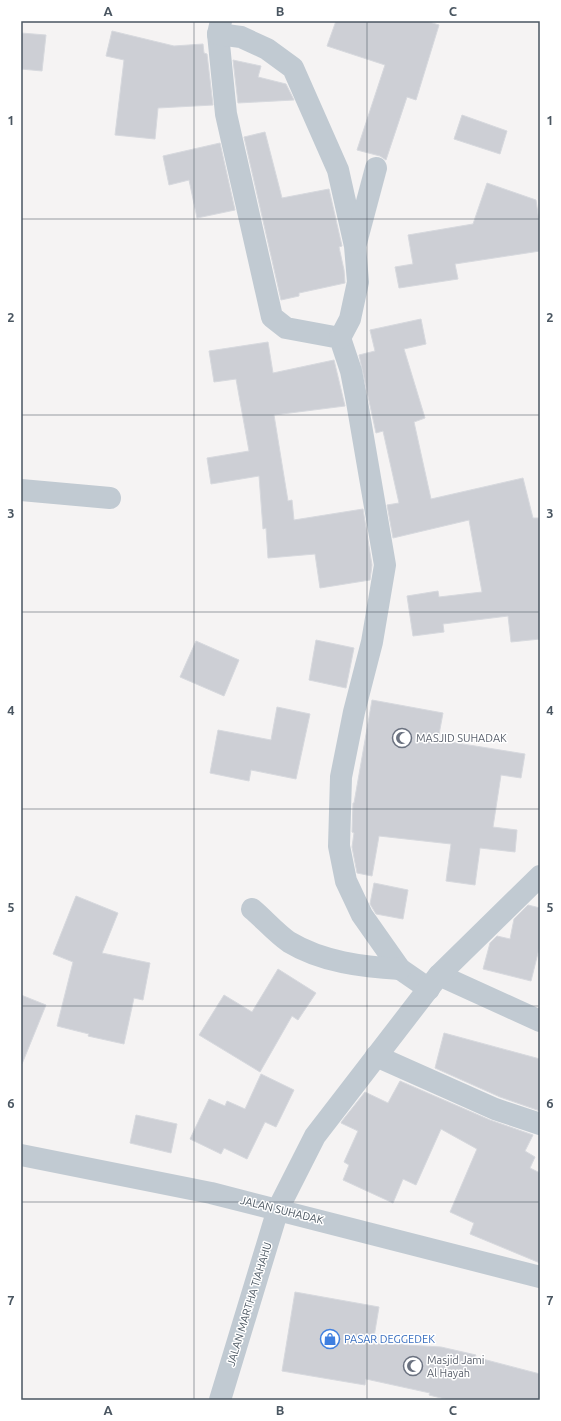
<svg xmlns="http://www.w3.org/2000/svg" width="561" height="1421" font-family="Ubuntu,sans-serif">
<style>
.building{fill:#cdcfd5;stroke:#d7d9de}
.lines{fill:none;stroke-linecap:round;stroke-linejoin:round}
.minor{stroke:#c1cad2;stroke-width:22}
.grid{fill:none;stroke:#4a5661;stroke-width:1;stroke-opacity:0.55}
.labels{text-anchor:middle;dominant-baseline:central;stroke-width:3;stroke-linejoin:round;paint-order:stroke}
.worship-label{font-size:11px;fill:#5b616d;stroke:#fff;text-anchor:start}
.street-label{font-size:11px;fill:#4a5661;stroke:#fff}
.shop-label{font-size:11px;fill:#366cbe;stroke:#fff;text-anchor:start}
.neatline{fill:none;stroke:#4a5661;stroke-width:1.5}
.grid-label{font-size:13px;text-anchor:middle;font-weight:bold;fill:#4a5661}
</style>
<rect width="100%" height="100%" fill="#f5f3f3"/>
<g class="building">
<polygon points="336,21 426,21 439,25 416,100 407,97 386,160 380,156 357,150 385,65 327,46"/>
<polygon points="112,31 174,46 203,44 204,53 207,54 213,105 158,108 155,139 115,135 124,60 106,56"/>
<polygon points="21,33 46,35 42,71 21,69"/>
<polygon points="233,60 261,66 258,77 286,84 294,100 238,103"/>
<polygon points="462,115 507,131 500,154 454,139"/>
<polygon points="265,132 282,198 329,189 342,246 339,247 344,270 345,283 299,293 299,296 281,300 244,137"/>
<polygon points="220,143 235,210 197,218 189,180 169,185 163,156"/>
<polygon points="487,183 536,200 540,228 540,251 455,264 458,279 399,288 395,267 413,264 408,235 473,224"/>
<polygon points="421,319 426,344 404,349 425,418 414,422 431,499 523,478 533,518 540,518 540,639 511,642 508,616 443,624 444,632 413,636 407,596 438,591 439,597 482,592 469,520 393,538 387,505 399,503 383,431 376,433 359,355 375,351 370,330"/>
<polygon points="268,342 273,373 334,360 345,406 274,415 288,501 292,500 294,520 363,509 372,565 370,580 320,588 315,554 268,558 266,528 263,529 259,476 211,484 207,458 249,451 236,379 214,382 209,351"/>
<polygon points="316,640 354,648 346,688 309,680"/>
<polygon points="196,641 239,660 224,696 180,677"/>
<polygon points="372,700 443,713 438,740 525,754 521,778 501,775 493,827 517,830 515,852 480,848 475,885 446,881 451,844 379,836 372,876 357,873 352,847 354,833 352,832 353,803 354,803"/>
<polygon points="277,707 310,714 296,779 251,770 249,781 210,773 218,730 271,740"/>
<polygon points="374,883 408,890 403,919 376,914 370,904"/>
<polygon points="76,896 118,913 102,953 150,963 143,1000 134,998 124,1044 88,1036 89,1034 57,1026 73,962 53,954"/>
<polygon points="528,905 540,908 540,945 531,981 483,969 490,943 497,936 510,939 514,919"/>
<polygon points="278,969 316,993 298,1020 292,1016 260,1072 199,1035 224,995 252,1012"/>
<polygon points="21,995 46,1005 22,1064 21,1064"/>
<polygon points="444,1033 540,1059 540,1111 500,1097 435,1068"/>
<polygon points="261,1074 294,1090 276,1127 265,1122 247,1159 224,1148 221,1154 190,1139 209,1099 225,1106 227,1101 245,1109"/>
<polygon points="400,1081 490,1120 533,1135 525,1151 535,1157 530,1168 540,1173 540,1263 470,1234 474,1223 450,1212 477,1149 441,1129 416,1185 403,1179 393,1203 343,1180 349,1165 344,1162 358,1131 341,1123 342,1121 365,1092 388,1103"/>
<polygon points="136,1115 177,1124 171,1153 130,1143"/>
<polygon points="295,1292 379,1307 373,1343 441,1347 476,1355 475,1357 540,1374 540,1400 449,1400 429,1395 430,1393 366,1379 365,1385 282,1371"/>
</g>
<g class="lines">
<g class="minor">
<polyline points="221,21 218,34 226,114 272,317 286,328 340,338 351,371 357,402 385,565 372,642 354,712 341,777 339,846 346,881 362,915 400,969 429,989"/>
<polyline points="218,34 241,37 267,49 293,68 338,170 355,246 358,282 350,319 340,338"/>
<polyline points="356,243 376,168"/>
<polyline points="21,490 110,498"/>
<path d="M252,909C264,919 276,933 289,942C322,962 363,967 400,969"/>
<polyline points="439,975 540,1021"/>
<polyline points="376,1056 495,1109 540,1124"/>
<polyline points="21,1155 211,1193 540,1277"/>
<polyline points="220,1400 278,1209 315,1136 439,975 540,876"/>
</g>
</g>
<path class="grid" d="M194,21V1400M367,21V1400M21,219H540M21,415H540M21,612H540M21,809H540M21,1006H540M21,1202H540"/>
<defs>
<g id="mosque-ring" transform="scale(1)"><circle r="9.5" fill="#fff" stroke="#6b7280" stroke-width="1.5"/><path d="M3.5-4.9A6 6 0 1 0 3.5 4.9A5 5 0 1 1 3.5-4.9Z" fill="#6b7280"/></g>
<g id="shop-ring" transform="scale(1)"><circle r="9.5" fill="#fff" stroke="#3f7fe0" stroke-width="1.5"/><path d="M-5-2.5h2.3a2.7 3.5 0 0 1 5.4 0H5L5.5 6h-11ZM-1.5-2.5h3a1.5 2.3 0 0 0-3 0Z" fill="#3f7fe0"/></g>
</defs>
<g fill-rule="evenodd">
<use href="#mosque-ring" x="402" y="738"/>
<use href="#shop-ring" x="330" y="1339"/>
<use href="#mosque-ring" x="413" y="1366"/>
</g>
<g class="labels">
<g class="worship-label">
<text x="416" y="738">MASJID SUHADAK</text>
<text x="427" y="1360">Masjid Jami<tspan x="427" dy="13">Al Hayah</tspan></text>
</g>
<g class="street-label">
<text transform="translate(282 1210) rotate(14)">JALAN SUHADAK</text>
<text transform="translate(249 1304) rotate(-73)">JALAN MARTHA TIAHAHU</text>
</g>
<g class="shop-label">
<text x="344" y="1339">PASAR DEGGEDEK</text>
</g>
</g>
<rect width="561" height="1421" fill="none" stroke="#ffffff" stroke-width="44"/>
<rect x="22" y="22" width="517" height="1377" class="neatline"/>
<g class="grid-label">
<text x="108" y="16">A</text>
<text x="280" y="16">B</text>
<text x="453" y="16">C</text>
<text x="11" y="125">1</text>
<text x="550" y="125">1</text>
<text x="11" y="322">2</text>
<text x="550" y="322">2</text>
<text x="11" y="518">3</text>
<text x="550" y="518">3</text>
<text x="11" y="715">4</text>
<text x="550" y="715">4</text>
<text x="11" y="912">5</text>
<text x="550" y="912">5</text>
<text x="11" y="1108">6</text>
<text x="550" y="1108">6</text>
<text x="11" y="1305">7</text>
<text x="550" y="1305">7</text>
<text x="108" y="1415">A</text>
<text x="280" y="1415">B</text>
<text x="453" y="1415">C</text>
</g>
</svg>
